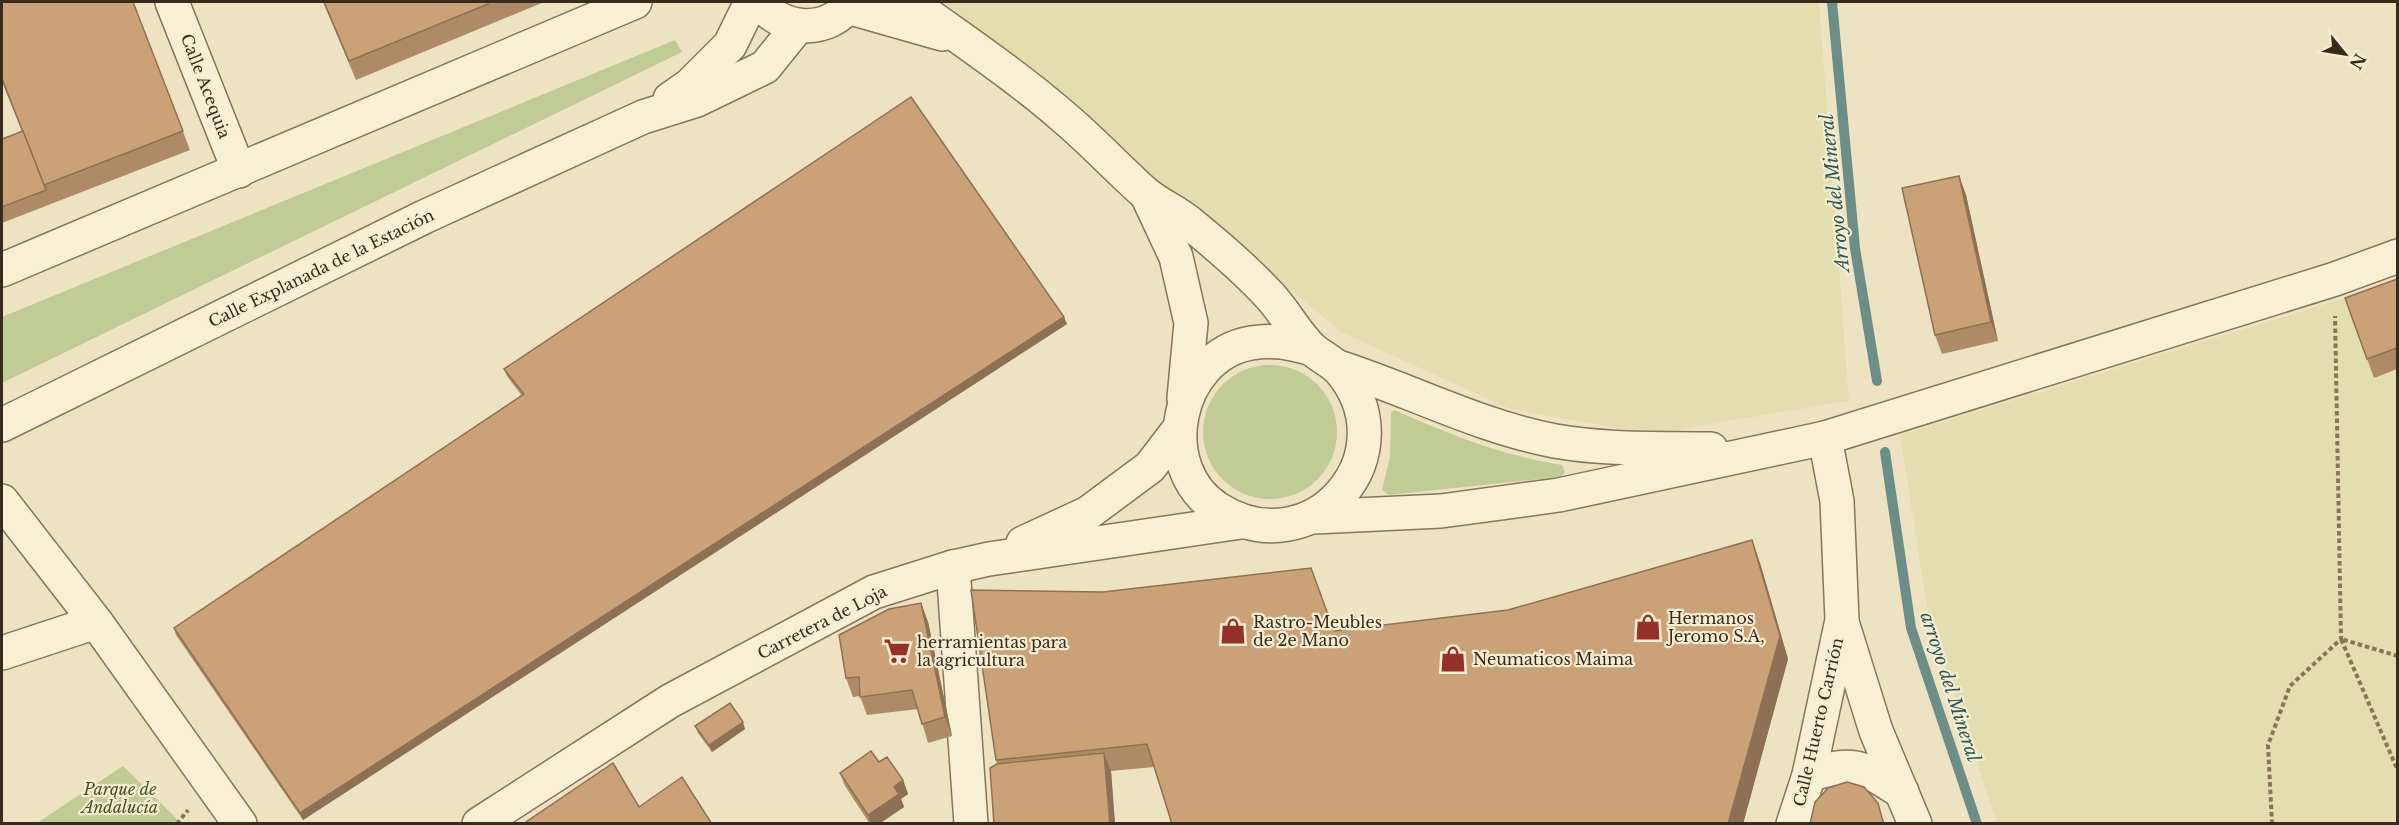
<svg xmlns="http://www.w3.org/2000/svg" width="2399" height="825" font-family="'Libre Baskerville',serif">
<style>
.farmland{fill:#e3deaf}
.green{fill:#c1cb96}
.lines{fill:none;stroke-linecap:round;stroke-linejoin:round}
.stream{stroke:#6b8e88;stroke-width:10}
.minor-casing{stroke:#877559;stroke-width:36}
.path{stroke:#877559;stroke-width:4;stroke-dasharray:4.5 3;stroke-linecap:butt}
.minor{stroke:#f8f0d5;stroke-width:33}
.wall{fill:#af8a67}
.shaded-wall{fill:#8e7154}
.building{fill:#cba178;stroke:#8e7154;stroke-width:1.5}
.labels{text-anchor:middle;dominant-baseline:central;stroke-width:4.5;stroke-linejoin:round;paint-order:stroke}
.street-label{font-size:16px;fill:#372b1d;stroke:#f5edd1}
.poi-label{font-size:16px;fill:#372b1d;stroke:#f5edd1;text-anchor:start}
.park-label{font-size:16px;font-style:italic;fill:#445324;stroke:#f5edd1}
.water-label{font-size:18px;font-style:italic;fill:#2d5656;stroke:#f5edd1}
</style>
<rect width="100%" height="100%" fill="#ede3c2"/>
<g class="farmland">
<polygon points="944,2 1819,2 1849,401 1652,434 1510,409 1341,332"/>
<polygon points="2397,282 2397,823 1997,823 1929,619 1900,435"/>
</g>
<g class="green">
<polygon points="675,40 682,52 2,383 2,317"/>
<circle cx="1270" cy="432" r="67"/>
<path d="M1394,410C1449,434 1503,456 1562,465L1565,472L1560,477L1389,495L1382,490L1390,457L1391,413Z"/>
<polygon points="123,766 181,823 37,823"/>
</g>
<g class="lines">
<g class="stream">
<polyline points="1832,2 1855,248 1877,381"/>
<polyline points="1885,452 1911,628 1977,824"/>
</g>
<g class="minor-casing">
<g id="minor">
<polyline points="172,2 239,171"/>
<path d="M760,2C781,32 830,35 851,2"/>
<path d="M910,2C963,40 1018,77 1067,120C1094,143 1118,169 1145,193C1159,205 1177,212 1191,224C1218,246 1247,271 1270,296C1285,312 1296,334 1312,349C1320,356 1331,361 1339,369C1412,453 1313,569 1218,509C1153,468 1176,356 1251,343C1273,339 1291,343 1312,349"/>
<polyline points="847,7 942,34"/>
<polyline points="670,99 690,85 730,45 751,2"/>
<polyline points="1147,195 1176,257 1191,323 1184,398"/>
<polyline points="2,270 635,2"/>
<path d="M1338,367C1410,390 1480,427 1555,441C1606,450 1658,448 1711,449"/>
<polyline points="2,425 424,217 643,117 697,100 765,67 798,26"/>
<polyline points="2,501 96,622 240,824"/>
<polyline points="1314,517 1441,511 1559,495 1825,438 2335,279 2398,256"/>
<polyline points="1023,543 1088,513 1150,467 1179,429"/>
<polyline points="953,567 971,824"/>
<polyline points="1842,622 1876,731 1915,824"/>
<polyline points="2,653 96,622"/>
<path d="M1809,775C1856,760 1862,767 1902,792"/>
<polyline points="479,824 670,701 874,592 953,567 989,559 1241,522"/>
<polyline points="1793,824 1809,775 1842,620 1837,501 1825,438"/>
</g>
</g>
<g class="path">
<polyline points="2398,656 2341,639 2398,771"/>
<polyline points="177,824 188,810"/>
<polyline points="2272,824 2268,745 2290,686 2341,639 2335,316"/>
</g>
<use href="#minor" class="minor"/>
</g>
<g class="wall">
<polygon points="2,2 133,2 190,150 2,223 2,139 22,131 3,84 2,85"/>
<polygon points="323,2 544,2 356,80"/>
<polygon points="1959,176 1966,195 1998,341 1942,354 1935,335"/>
<polygon points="2397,279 2397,369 2374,378 2345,298"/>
<polygon points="1067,324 303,820 176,635 174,628 522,396 507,376 504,369"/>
<polygon points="1760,563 1788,659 1743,824 1172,824 1154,767 1111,771 1115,824 994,824 997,764 996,760 1334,631 1508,610"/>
<polygon points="921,603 928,622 952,736 928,743 918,709 867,715 860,696 853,697 846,678"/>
<polygon points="695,726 745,729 712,752 698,733"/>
<polygon points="879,762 903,780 908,794 901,799 904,807 879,824 870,824 845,786 840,773"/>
</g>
<g class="shaded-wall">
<polygon points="1959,176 1966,195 1998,341 1991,322"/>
<polygon points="1064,317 1067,324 303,820 300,813"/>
<polygon points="1752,540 1760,563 1788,659 1743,824 1728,824"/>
<polygon points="921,603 928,622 952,736 945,717"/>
<polygon points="743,722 745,729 712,752 709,745"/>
<polygon points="1104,753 1111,771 1115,824 1110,824"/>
<polygon points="903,780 908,794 901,799 904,807 879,824 871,824 868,815 894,787"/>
</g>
<g class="building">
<polygon points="2,2 133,2 183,131 44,185 2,79"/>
<polygon points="324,2 487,2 488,4 349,61"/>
<polygon points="911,97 1064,317 300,813 174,628 524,394 504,369"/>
<polygon points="23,131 46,190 2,207 2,139"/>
<polygon points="1959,176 1991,322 1935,335 1902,188"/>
<polygon points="2397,279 2397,348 2367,359 2345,298"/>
<polygon points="1752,540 1780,636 1728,824 1172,824 1147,744 996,760 971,590 1103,592 1311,568 1334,631 1508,610"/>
<polygon points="921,603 945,717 922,724 912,690 860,697 859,677 846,678 839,635 889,609"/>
<polygon points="730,703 743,722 709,745 695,726"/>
<polygon points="871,751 879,762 887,757 903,780 894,787 899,794 868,815 840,773"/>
<polygon points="1104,753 1110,824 994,824 990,768 997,764"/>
<polygon points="613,763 639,807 682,777 712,824 523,824"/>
<polygon points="1847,782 1864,787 1878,803 1882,818 1884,824 1810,824 1815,802 1828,788"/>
</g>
<defs>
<g id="shop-bare" transform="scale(2.07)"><path d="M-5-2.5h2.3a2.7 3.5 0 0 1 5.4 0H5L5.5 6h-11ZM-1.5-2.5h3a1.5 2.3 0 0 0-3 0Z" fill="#95312a" stroke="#f5edd1" stroke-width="2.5" paint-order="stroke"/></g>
<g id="supermarket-bare" transform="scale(2.07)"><path d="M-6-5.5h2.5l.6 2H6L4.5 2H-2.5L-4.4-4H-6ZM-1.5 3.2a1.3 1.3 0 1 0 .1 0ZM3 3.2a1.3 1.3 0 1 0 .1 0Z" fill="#95312a" stroke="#f5edd1" stroke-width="2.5" paint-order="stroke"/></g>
</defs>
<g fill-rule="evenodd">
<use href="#shop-bare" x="1648" y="627"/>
<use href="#shop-bare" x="1233" y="631"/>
<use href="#supermarket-bare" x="897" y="651"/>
<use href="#shop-bare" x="1453" y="659"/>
</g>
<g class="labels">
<g class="street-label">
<text transform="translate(206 86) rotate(69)">Calle Acequia</text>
<text transform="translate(321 268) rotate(-26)">Calle Explanada de la Estación</text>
<text transform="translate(822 622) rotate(-27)">Carretera de Loja</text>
<text transform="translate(1818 722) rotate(-77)">Calle Huerto Carrión</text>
</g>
<g class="poi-label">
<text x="1668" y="618">Hermanos<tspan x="1668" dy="18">Jeromo S.A,</tspan></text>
<text x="1253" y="622">Rastro-Meubles<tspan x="1253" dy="18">de 2e Mano</tspan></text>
<text x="917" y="642">herramientas para<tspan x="917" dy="18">la agricultura</tspan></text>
<text x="1473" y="659">Neumaticos Maima</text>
</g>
<g class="park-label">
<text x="120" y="789">Parque de<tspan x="120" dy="18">Andalucía</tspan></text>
</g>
<g class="water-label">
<text transform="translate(1835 193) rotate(-96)">Arroyo del Mineral</text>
<text transform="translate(1950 687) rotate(72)">arroyo del Mineral</text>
</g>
</g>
<rect width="2399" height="825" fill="none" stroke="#372b1d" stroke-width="6"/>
<g transform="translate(2345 54) rotate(120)" stroke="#f5edd1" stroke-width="4.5" paint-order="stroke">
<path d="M0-4.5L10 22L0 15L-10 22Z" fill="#372b1d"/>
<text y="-9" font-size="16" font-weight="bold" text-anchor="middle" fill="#372b1d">N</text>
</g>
</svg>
